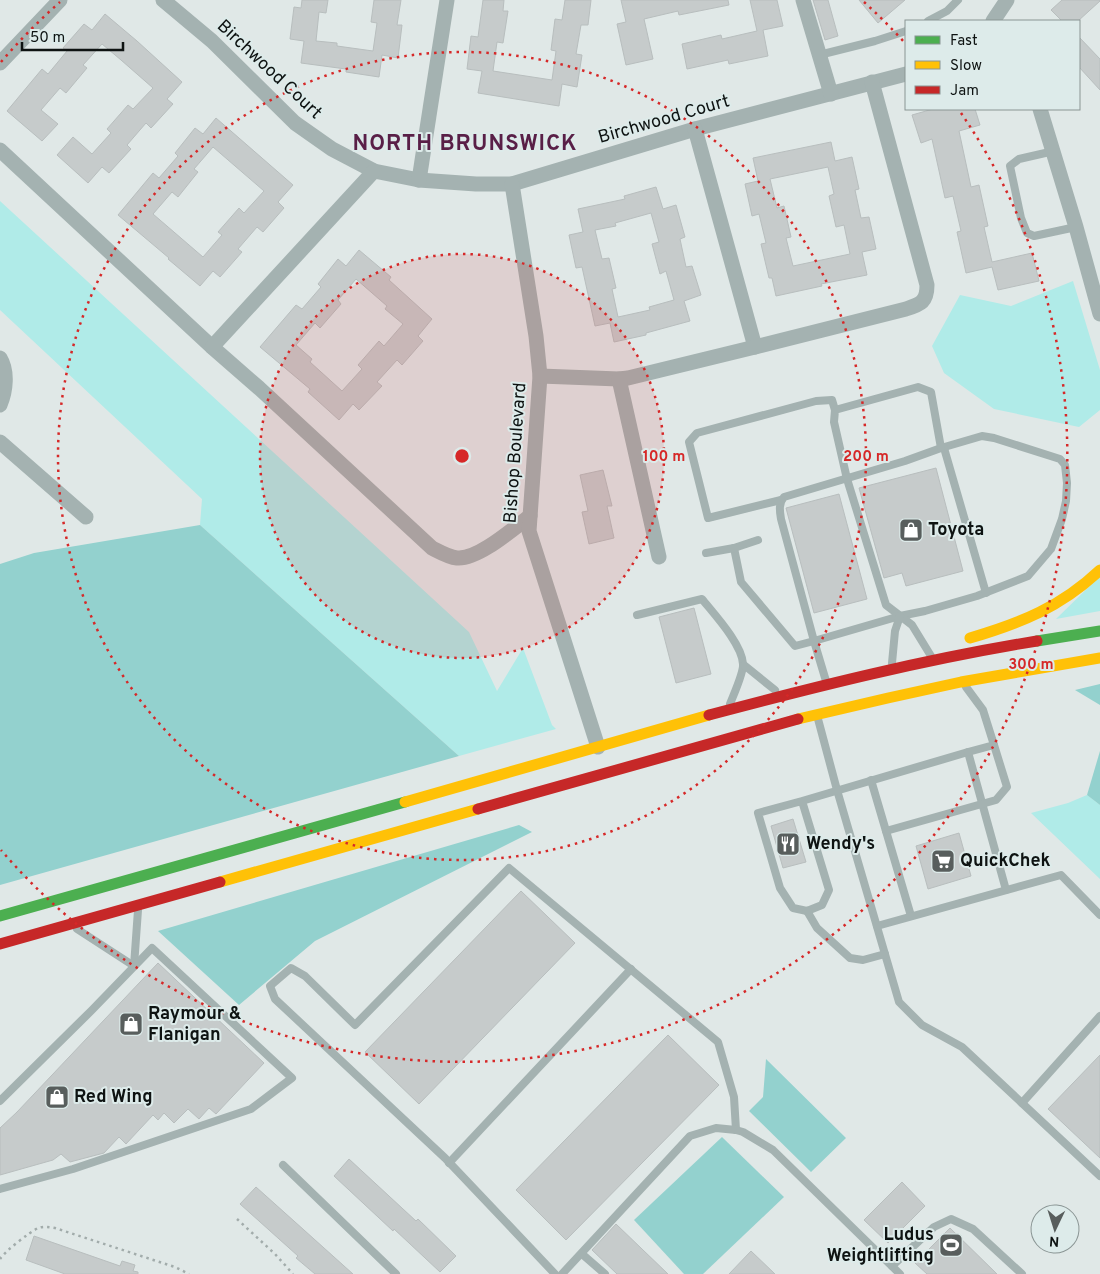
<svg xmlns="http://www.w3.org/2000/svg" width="1100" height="1274" font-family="Overpass,sans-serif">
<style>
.green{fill:#b0ebe8}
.forest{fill:#93d1ce}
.building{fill:#c6cbcb;stroke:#b8bebe;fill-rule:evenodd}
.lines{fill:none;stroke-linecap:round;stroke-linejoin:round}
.path{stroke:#a2acab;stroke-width:2.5;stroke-dasharray:2.5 4;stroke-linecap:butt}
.lane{stroke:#a4b2b1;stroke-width:8}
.street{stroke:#a4b2b1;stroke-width:15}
.fast{stroke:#4caf50;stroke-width:11}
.slow{stroke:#ffc107;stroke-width:11}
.jam{stroke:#c62828;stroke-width:11}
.ring{fill:none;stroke:#d62828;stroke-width:2.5;stroke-dasharray:2.5 5}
.labels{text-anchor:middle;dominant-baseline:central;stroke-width:4;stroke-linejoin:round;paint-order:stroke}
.street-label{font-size:18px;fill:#0e1312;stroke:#ddebea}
.poi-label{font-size:18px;font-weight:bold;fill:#0e1312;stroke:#ddebea;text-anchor:start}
.district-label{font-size:22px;font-weight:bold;letter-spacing:1px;fill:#591f47;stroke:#ddebea}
.centre{fill:#d62828;stroke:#ddebea;stroke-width:2.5}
.ring-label{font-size:15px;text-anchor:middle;font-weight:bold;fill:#d62828;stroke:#ddebea;stroke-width:4;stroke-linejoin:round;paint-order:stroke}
</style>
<rect width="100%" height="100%" fill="#e0e8e7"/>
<g class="green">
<polygon points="0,201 469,632 497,691 523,648 552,725 556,729 459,756 200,525 202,499 0,310"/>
<polygon points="1073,281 1100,370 1100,410 1079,427 994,409 944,373 932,346 960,295 1011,306"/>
<polygon points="1100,576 1100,611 1056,619"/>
<polygon points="1087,795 1100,805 1100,879 1031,813 1068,803"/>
</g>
<g class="forest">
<polygon points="200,525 459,756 0,885 0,564 34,553"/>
<polygon points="1100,684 1100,705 1075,690"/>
<polygon points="1100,751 1100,805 1087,795"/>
<polygon points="519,825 532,832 315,941 239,1005 158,931"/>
<polygon points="766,1059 846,1138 811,1172 749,1111 763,1097"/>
<polygon points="722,1137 784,1197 703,1274 684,1274 634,1220"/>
</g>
<g class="building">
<polygon points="302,0 328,0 326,13 319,12 316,41 337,43 337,46 373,51 377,23 371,22 374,0 401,0 397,25 402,25 398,58 382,55 379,77 346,72 346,69 301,63 304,41 290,39 294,7 301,8"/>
<polygon points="483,0 504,0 503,11 508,11 503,43 497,42 493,71 552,80 556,51 551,50 555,19 562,20 565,0 591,0 588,25 581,25 576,54 582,55 577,87 562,84 559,106 478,93 482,71 467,69 471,36 478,37"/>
<polygon points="621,0 728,0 729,5 679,15 678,11 644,19 653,59 626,65 617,24 626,22"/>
<polygon points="750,0 777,0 783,26 763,30 768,56 729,64 728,60 687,69 682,44 721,35 722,39 757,31"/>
<polygon points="813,0 828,0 838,36 825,40"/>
<polygon points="859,0 905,0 878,23"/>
<polygon points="1062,0 1100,0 1100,1 1078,21 1062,21 1051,10"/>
<polygon points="105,14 137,41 182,82 167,99 173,104 151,128 146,123 127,145 131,149 109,173 102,167 88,183 57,155 73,137 92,154 111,133 107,129 128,105 133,109 153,88 121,60 102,44 83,65 87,68 66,93 60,88 41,110 58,124 42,141 7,111 42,69 48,74 67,51 63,48 84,24 92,30"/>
<polygon points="1079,37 1100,59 1100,90 1079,67"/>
<polygon points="933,109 975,109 980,125 959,131 971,187 979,185 988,226 984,227 992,262 1032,253 1039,281 998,290 992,267 966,273 957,232 961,231 953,196 945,198 932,139 921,143 912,115"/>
<path d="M216,118L293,185L278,202L284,208L263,232L257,227L238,249L242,252L220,277L213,271L200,286L168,259L169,258L118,215L153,173L159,178L178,156L175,153L195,128L203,134ZM213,147L264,191L244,213L239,208L218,232L222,235L203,257L153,214L172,192L178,197L198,172L194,169Z"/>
<path d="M831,142L835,161L852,157L859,189L855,190L861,218L869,217L876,249L862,252L867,275L821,284L822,286L776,296L772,278H769L761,244L766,243L759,214L752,216L745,184L758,181L753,158ZM828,167L834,194L829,196L836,227L844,225L850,254L793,266L786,238L791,237L784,206L777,208L770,179Z"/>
<path d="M656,187L663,209L676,205L685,237L680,239L686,267L692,266L701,295L684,301L690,321L646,333V335L614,342L610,323L595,326L582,267L576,268L569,235L583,232L578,209L625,199L624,196ZM651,213L659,242L652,244L660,274L666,271L674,300L649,307L650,310L618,317L612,289L616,288L609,258L602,259L595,230L616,226L615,223Z"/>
<path d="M359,250L391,277L389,280L432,319L418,336L423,341L402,365L397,360L377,382L382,386L359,410L353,404L339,420L308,392L310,389L260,347L296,305L302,309L321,287L318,284L338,259L346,266ZM356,279L387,306L385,309L403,324L384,346L379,341L358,365L362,369L342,391L310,362L312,359L296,345L315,323L320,328L341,304L338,300Z"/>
<polygon points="936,468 963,571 906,586 902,573 884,578 859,488"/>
<polygon points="603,470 612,506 607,506 614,538 589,544 582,512 588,511 580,475"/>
<polygon points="839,494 867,599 814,613 786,508"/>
<polygon points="694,608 711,674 676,683 659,617"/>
<polygon points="793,819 806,862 783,868 771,826"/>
<polygon points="959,833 971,876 928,889 916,846"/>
<polygon points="521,891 575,943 419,1104 365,1052"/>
<polygon points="158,963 264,1063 216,1114 209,1108 199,1119 188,1109 174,1123 164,1113 158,1120 153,1115 126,1144 119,1137 104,1153 70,1162 61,1154 53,1160 0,1175 0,1128 17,1112"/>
<polygon points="668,1035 719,1085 566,1240 516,1190"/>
<polygon points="1100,1055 1100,1158 1048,1109"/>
<polygon points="349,1159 416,1221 418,1219 456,1256 440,1272 394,1229 393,1231 334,1176"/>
<polygon points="902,1182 925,1206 888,1243 864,1220"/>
<polygon points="256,1187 304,1230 353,1274 315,1274 296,1258 298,1256 240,1204"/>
<polygon points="616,1224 668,1274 617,1274 592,1250"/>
<polygon points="950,1228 997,1274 927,1274 915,1263"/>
<polygon points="34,1236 120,1266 122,1261 135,1265 133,1271 138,1272 138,1274 65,1274 26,1260"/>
<polygon points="751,1251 775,1274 729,1274"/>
</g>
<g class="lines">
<g class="path">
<polyline points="237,1219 275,1254 293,1274"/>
<path d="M0,1259C5,1251 30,1232 38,1228C44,1226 49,1227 55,1228L175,1267L189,1274"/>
</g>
<g class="lane">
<polyline points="928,21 947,11 958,0"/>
<polyline points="819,55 875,41 906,31"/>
<polyline points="1054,151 1019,159 1010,166 1021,218 1027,233 1034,236 1076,227"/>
<path d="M982,436L994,438L1060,459L1065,465L1067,483L1066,501L1062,519L1051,549L1028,576L977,596L925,611L900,616L814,641L781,519C780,512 778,504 784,497L905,461L941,448Z"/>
<polyline points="944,448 986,593"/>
<polyline points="781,500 708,518 689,442 697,433 816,401 832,400 835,410"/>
<polyline points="734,548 741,582 795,646 814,641 826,681"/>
<polyline points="706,553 734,548 758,540"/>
<path d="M637,615L702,599C714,614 742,644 743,664C744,672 733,696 730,704"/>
<polyline points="931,656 912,625 886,605 847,479 834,422 835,410 918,387 931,392 941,448"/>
<polyline points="892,663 895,631 900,616"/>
<polyline points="744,665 775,690"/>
<polyline points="966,687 983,710 994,745"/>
<polyline points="818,719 837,790 899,1002 922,1025 962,1047 1100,1176"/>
<polyline points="871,780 911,916"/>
<polyline points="802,801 829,890 822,905 807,911 793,908 780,888 758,813 802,801 968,752 1006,890"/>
<polyline points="886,831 996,800 1007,787 994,745 968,752"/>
<polyline points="807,911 817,928 850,958 863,960 885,954"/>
<polyline points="877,926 1061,875 1100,915"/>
<polyline points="77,929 134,966"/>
<polyline points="134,966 138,910"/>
<polyline points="0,1101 92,1010 152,948 292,1078 251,1109 73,1169 0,1189"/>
<polyline points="1022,1103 1100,1016"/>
<polyline points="449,1163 631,969"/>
<polyline points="283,1165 396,1274"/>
<polyline points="582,1254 605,1274"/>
<polyline points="892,1266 934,1227 951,1219 973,1229 1022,1274"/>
<polyline points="555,1274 445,1158 275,999 270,986 291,968 305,976 355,1025 509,868 718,1042 734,1097 736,1130"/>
<polyline points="562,1274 690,1136 716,1128 736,1130 743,1132 773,1150 900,1274"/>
</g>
<g class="street">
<polyline points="163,0 212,41 295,123 332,149 374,171 419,180 476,184 512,184 695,129 906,74"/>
<polyline points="803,0 831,94"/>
<polyline points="993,21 1007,0"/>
<polyline points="0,63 60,0"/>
<polyline points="1040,109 1076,227 1100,314"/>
<polyline points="695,129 755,347"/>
<path d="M0,150L212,347L259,388L432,548C440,552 448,557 457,558C478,560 514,528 530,516"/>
<polyline points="419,180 447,0"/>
<polyline points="512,184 536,336 540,376 529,531 598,747"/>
<polyline points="212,347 374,171"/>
<path d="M0,358C8,371 6,391 0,405"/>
<path d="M540,376L619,379L628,378L755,347L906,309C921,304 927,302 927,285L872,82"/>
<polyline points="619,379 659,557"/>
<polyline points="0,442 86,517"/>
</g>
<g class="fast">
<polyline points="1037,641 1100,631"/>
<polyline points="0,916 405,802"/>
</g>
<g class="slow">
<path d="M970,638C1021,623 1061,607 1100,570"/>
<polyline points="798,719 888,698 961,682 1100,658"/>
<polyline points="405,802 709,715"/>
<polyline points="220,882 478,809"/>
</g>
<g class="jam">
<path d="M709,715C818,686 926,659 1037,641"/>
<polyline points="478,809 798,719"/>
<polyline points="0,944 220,882"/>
</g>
</g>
<circle cx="462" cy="456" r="202" fill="#d62828" fill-opacity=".12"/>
<g class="ring">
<circle cx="462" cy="456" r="202"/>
<circle cx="462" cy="456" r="404"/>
<path d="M1 62A606 606 0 0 1 60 2M864 2A606 606 0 0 1 905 43M961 113A606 606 0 0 1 1 850"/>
</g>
<defs>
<g id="shop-square" transform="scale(1.25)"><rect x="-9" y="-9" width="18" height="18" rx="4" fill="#585e5d" stroke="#ddebea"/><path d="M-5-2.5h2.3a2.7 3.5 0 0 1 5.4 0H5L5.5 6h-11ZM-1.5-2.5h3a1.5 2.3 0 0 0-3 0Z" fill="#fff"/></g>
<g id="restaurant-square" transform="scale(1.25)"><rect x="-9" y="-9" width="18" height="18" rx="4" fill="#585e5d" stroke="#ddebea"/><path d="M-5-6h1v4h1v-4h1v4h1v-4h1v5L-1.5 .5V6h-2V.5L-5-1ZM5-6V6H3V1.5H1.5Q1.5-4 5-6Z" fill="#fff"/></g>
<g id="supermarket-square" transform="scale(1.25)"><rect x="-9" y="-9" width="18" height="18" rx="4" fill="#585e5d" stroke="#ddebea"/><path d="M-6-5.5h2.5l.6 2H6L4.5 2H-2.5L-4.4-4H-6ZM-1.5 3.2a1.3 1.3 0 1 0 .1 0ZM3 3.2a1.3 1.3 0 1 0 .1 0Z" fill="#fff"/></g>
<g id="stadium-square" transform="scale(1.25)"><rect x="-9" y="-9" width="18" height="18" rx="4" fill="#585e5d" stroke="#ddebea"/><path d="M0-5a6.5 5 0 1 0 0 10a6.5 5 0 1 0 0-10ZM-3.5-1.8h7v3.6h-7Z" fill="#fff"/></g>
</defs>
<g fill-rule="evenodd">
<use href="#shop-square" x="911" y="530"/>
<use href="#restaurant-square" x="788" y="844"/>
<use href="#supermarket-square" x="943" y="861"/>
<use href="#shop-square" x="131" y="1024"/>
<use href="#shop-square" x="57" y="1097"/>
<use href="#stadium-square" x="951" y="1245"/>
</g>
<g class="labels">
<g class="street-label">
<text transform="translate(269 70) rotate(43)">Birchwood Court</text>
<text transform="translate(664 120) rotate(-16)">Birchwood Court</text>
<text transform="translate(516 453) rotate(-86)">Bishop Boulevard</text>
</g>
<g class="poi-label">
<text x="928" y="530">Toyota</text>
<text x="806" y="844">Wendy's</text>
<text x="960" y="861">QuickChek</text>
<text x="148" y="1014">Raymour &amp;<tspan x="148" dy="21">Flanigan</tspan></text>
<text x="74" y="1097">Red Wing</text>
<text x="934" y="1235" text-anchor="end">Ludus<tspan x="934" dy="21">Weightlifting</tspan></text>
</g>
<g class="district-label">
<text x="465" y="144">NORTH BRUNSWICK</text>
</g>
</g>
<circle cx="462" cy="456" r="8" class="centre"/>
<g class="ring-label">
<text x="664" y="461">100 m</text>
<text x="866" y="461">200 m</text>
<text x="1031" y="669">300 m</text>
</g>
<rect x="905" y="20" width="175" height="90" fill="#ddebea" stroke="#8a9594"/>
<rect x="915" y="36" width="25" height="8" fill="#4caf50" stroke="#8a9594"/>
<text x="950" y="45" font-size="15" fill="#0e1312">Fast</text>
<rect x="915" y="61" width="25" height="8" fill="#ffc107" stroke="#8a9594"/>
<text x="950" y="70" font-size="15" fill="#0e1312">Slow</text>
<rect x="915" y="86" width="25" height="8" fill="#c62828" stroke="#8a9594"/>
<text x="950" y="95" font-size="15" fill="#0e1312">Jam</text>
<g transform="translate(1055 1229) rotate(184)"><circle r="24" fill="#ddebea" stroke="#8a9594"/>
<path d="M0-4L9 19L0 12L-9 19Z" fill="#585e5d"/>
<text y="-8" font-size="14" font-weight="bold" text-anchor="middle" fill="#0e1312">N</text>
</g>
<path d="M22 42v8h101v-8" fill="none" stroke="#0e1312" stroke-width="2.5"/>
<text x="30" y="42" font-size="15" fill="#0e1312" stroke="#ddebea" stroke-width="4" paint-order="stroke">50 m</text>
</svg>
